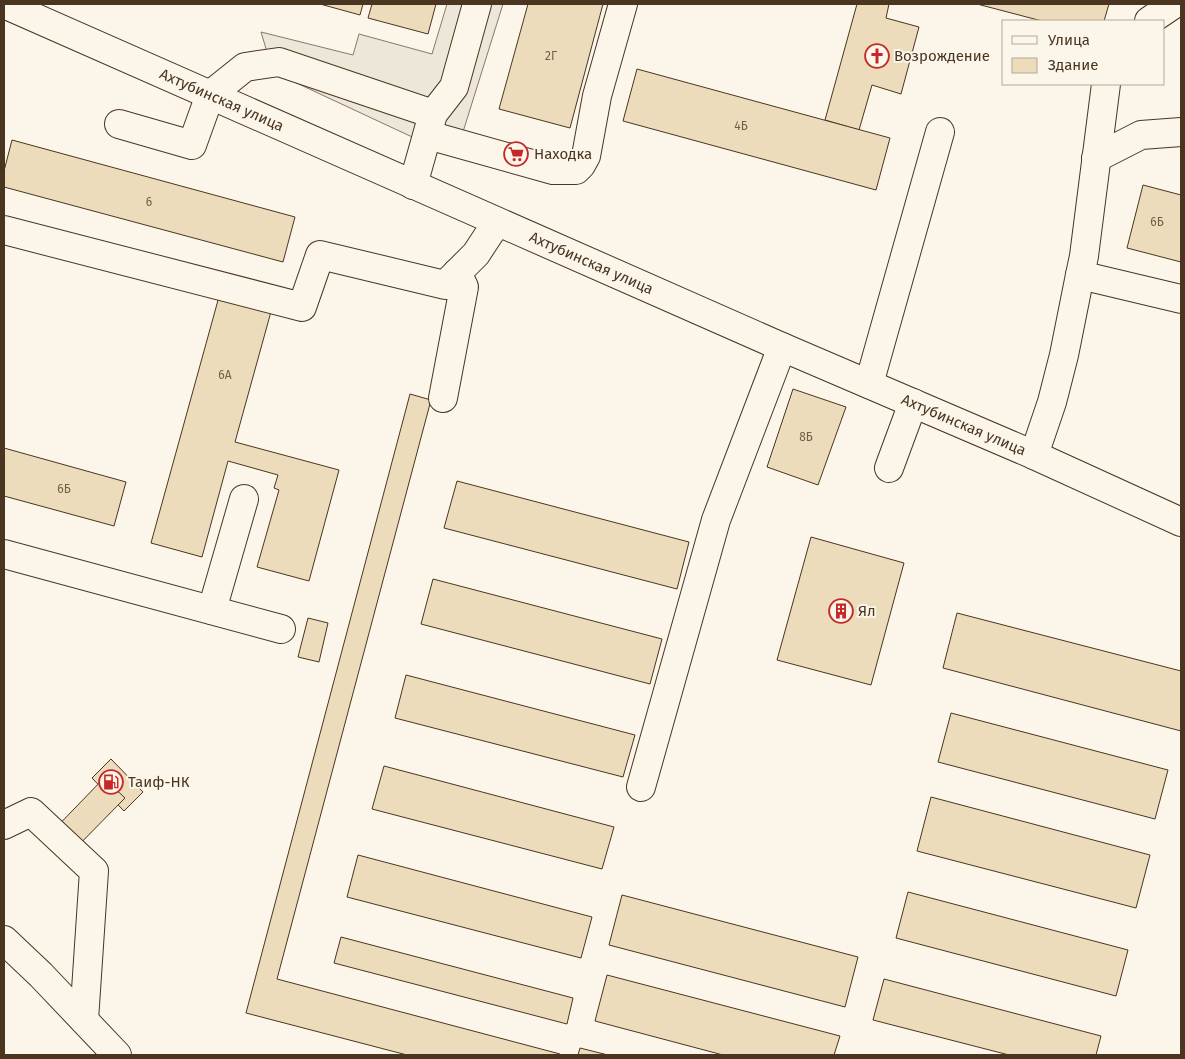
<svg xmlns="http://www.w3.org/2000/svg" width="1185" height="1059" font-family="'Fira Sans',sans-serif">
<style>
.parking{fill:#ede7d9;stroke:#887966}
.building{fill:#ecdcbc;stroke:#4a3520}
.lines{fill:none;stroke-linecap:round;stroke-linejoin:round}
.minor-casing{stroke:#4a3520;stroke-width:30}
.minor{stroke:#fbf6e9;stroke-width:28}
.labels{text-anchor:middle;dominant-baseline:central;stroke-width:4;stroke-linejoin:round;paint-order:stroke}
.number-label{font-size:12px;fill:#725f47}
.poi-label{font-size:15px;fill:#4a3520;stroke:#fbf6e9;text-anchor:start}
.street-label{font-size:15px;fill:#4a3520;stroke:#fbf6e9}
</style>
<rect width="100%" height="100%" fill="#fbf6e9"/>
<polygon class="parking" points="447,4 503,4 457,151 410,136 273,72 261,32 353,55 359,34 432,54"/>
<g class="building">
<polygon points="320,4 363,4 360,15"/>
<polygon points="372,4 436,4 428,34 368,18"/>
<polygon points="528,4 603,4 570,128 499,109"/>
<polygon points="857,4 889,4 886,18 919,27 901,94 872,85 859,130 825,120"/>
<polygon points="977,4 1109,4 1104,21 1042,21"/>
<polygon points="637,69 890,138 876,190 623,121"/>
<polygon points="12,140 295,217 283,262 4,187 4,171"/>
<polygon points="1143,185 1181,195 1181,262 1127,248"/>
<polygon points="220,293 272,308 235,442 339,470 309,581 257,567 279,490 274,488 278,475 228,461 202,557 151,543"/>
<polygon points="793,389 846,407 818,485 767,467"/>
<polygon points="410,394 431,400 277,979 560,1054 559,1055 407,1055 246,1013"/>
<polygon points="4,448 126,482 114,526 4,496"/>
<polygon points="457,481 689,542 677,589 444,528"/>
<polygon points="811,537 904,563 871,685 777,660"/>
<polygon points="433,579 662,639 650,684 421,624"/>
<polygon points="957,613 1181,671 1181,731 943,668"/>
<polygon points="308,618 328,623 319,662 298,657"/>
<polygon points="406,675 635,735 623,777 395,718"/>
<polygon points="951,713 1168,770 1155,819 938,762"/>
<polygon points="111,759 143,792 124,811 92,778"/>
<polygon points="384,766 614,827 602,869 372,809"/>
<polygon points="104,778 125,798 66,858 45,839"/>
<polygon points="931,797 1150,855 1136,908 917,851"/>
<polygon points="358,855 592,917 581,958 347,897"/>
<polygon points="908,892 1128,950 1116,996 896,938"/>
<polygon points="622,895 858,957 845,1007 609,945"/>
<polygon points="341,937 573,998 567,1024 334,963"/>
<polygon points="607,975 840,1036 834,1055 723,1055 595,1021"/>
<polygon points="884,979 1101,1036 1096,1055 1009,1055 873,1020"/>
<polygon points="580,1048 608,1055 578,1055"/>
</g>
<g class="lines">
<g class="minor-casing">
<g id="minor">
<path id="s1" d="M4,4L782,347L1034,455L1181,522"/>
<polyline points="1149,21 1174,4"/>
<polyline points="119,124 192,145 210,95 245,67 279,62 433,114"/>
<polyline points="428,135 553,170 576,170 581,165 586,156 597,96 623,4"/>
<polyline points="1096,158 1141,135 1181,132"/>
<polyline points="413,185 433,114 454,87 477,4"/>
<polyline points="4,230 302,307 320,255 445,285 476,254 497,222"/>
<polyline points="1080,275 1084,256 1106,84"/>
<polyline points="869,384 940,132"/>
<polyline points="443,398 464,287 457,273"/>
<polyline points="1034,455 1052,402 1064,355 1080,275 1181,299"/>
<polyline points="889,468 913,403"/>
<polyline points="4,554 281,629"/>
<polyline points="212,610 244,499"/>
<polyline points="641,787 716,520 782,347"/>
<polyline points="4,825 31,812 94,871 84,1020"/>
<polyline points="4,940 41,975 117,1055"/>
</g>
</g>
<use href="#minor" class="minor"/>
</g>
<defs>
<g id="church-ring" transform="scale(1.25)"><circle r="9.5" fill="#fbf6e9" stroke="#c62828" stroke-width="1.5"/><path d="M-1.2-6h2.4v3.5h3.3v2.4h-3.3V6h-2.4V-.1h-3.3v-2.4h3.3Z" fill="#c62828"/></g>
<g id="supermarket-ring" transform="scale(1.25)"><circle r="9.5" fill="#fbf6e9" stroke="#c62828" stroke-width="1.5"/><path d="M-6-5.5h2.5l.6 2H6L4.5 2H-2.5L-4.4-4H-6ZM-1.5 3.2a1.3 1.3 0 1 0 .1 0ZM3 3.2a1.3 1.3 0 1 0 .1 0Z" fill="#c62828"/></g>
<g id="building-ring" transform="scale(1.25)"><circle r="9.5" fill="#fbf6e9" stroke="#c62828" stroke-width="1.5"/><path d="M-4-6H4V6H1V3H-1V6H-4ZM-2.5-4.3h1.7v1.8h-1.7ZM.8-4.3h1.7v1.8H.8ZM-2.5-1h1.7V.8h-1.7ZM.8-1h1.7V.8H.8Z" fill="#c62828"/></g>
<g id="fuel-ring" transform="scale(1.25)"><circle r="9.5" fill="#fbf6e9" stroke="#c62828" stroke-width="1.5"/><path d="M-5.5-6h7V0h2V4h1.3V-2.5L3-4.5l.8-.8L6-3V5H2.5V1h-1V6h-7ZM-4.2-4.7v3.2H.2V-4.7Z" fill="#c62828"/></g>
</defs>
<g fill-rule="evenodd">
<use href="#church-ring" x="877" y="56"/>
<use href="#supermarket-ring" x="516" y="154"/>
<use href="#building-ring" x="841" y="611"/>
<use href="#fuel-ring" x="111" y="782"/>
</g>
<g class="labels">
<g class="number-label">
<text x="551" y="56">2Г</text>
<text x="741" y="126">4Б</text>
<text x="149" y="202">6</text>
<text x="1157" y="222">6Б</text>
<text x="225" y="375">6А</text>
<text x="806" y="437">8Б</text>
<text x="64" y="489">6Б</text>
</g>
<g class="poi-label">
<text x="894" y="56">Возрождение</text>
<text x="534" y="154">Находка</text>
<text x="858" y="611">Ял</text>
<text x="128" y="782">Таиф-НК</text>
</g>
<g class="street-label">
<text stroke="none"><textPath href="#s1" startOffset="238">Ахтубинская улица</textPath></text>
<text stroke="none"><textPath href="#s1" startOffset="642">Ахтубинская улица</textPath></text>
<text stroke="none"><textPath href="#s1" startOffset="1048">Ахтубинская улица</textPath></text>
</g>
</g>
<rect width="1185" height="1059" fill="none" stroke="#4a3520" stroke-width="10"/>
<rect x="1002" y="20" width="162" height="65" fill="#fbf6e9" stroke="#b4a999"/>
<rect x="1012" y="36" width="25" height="8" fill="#fbf6e9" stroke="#b4a999"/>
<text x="1048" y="45" font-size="15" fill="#4a3520">Улица</text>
<rect x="1012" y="58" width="25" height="15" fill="#ecdcbc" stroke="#b4a999"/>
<text x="1048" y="70" font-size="15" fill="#4a3520">Здание</text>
</svg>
